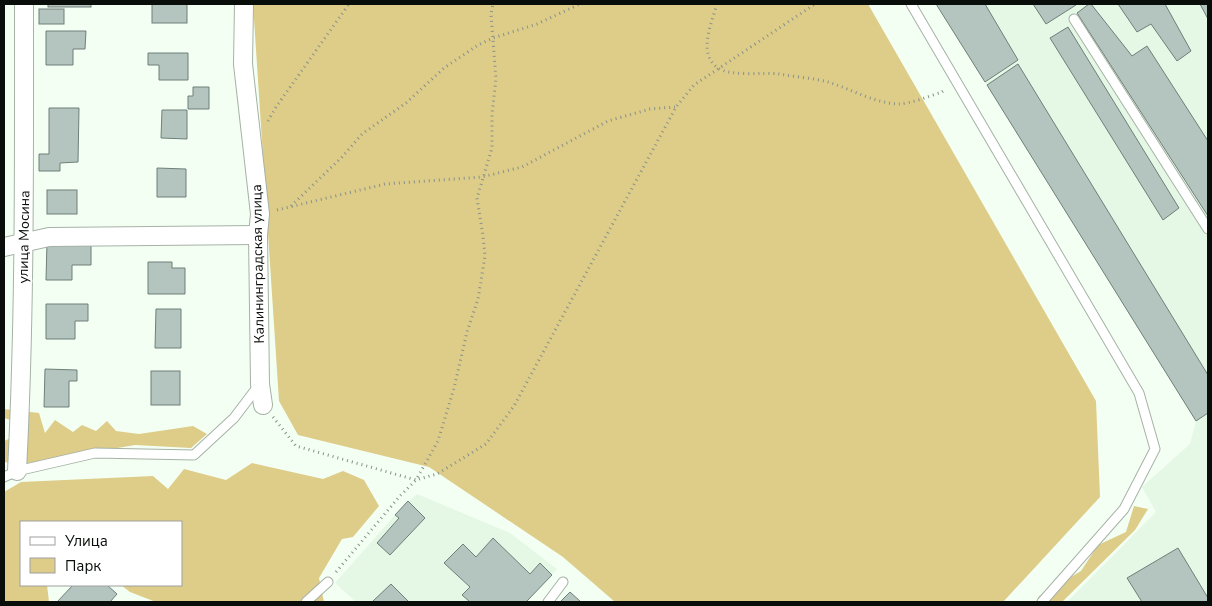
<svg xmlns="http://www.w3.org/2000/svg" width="1212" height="606" font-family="'Nunito Sans',sans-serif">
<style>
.built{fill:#e5f7e5}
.green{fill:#decc89}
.building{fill:#b4c5bf;stroke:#6f7f79}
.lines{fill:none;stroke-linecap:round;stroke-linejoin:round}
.lane-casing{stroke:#a6b2a6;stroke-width:11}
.street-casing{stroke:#a6b2a6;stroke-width:20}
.path{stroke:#899289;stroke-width:3;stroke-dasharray:1 4;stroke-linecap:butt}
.lane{stroke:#fff;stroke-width:9}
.street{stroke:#fff;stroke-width:18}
.labels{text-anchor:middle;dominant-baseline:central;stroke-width:4;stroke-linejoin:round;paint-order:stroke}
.street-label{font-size:14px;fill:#0a0e0a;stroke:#fff}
</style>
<rect width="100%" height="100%" fill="#f3fff3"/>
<g class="built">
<polygon points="936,4 1208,4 1208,602 1067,602 1156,512 1142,487 1190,444 1196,421"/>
<polygon points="417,494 510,533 557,569 526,602 356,602 335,583 395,515"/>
</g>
<g class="green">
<polygon points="253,4 868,4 1096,401 1100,497 1003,602 615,602 563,557 429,467 298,435 279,401"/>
<polygon points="4,409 39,413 45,433 55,420 73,432 82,425 96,431 107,421 116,431 139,434 193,426 207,434 191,448 135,445 22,464 4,462 4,441 25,432 23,424 4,418"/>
<polygon points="252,463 323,479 343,471 364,480 379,506 353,537 342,539 319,578 324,602 156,602 130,592 121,585 181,585 181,522 21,522 21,585 47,585 49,602 4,602 4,492 21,482 153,476 168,489 184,469 226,480"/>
<polygon points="1134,506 1148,509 1135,530 1062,602 1036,602 1039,596 1081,571 1098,545 1126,532"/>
</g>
<g class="building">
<rect x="48" y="4" width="43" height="3"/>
<rect x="152" y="4" width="35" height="19"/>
<polygon points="936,4 985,4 1018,60 985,82"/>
<polygon points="1033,4 1075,4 1076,5 1046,24"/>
<polygon points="1089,4 1091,4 1132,56 1147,46 1208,141 1208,216 1077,13"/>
<polygon points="1118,4 1165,4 1191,51 1177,61 1151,24 1137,32"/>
<polygon points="1200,4 1208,4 1208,19"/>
<rect x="39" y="9" width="25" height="15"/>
<polygon points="1068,27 1179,208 1163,220 1050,38"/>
<polygon points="46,31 86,31 85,49 73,49 73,65 46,65"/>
<polygon points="148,53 188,53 188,80 159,80 159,65 148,65"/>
<polygon points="1018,64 1208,375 1208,413 1196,421 987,85"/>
<polygon points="193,87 209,87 209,109 188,109 188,96 193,96"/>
<polygon points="49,108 79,108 78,162 60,163 60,171 39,171 39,154 49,154"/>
<polygon points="162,110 187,110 187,139 161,138"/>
<polygon points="157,168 186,169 186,197 157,197"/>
<rect x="47" y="190" width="30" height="24"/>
<polygon points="47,242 91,243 91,265 72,265 72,280 46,280"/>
<polygon points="148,262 172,262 172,268 185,268 185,294 148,294"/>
<polygon points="46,304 88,304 88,321 75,321 75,339 46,339"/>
<polygon points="156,309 181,309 181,348 155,348"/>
<polygon points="45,369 77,370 77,381 69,381 69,407 44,407"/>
<rect x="151" y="371" width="29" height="34"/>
<polygon points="408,501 425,518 390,555 377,543 399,518 395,515"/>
<polygon points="493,538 530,574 540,563 552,575 526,602 470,602 462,595 470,587 444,563 463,544 476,557"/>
<polygon points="1178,548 1208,598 1208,602 1142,602 1127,578"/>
<polygon points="391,584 409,602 372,602"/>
<polygon points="73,585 107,585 117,594 110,602 57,602"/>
<polygon points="570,592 581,602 560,602"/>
</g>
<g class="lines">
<g class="lane-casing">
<g id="lane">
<polyline points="911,4 1139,393 1155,449 1124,509 1042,602"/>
<polyline points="1074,19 1208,229"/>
<polyline points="4,477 17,471 95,453 194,455 234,418 259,385"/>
<polyline points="306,602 328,582"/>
<polyline points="548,602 563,582"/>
</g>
</g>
<g class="street-casing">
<g id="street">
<polyline points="244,4 243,64 260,214 258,235 260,384 263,405"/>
<polyline points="4,247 49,237 258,235"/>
<path d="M17,471C25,315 24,160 24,4"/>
</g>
</g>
<g class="path">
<path d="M717,4C712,22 697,54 718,68C732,77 763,72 779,74C795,77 813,78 828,82C851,89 874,103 898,104C910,104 930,96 942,92L946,89"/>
<polyline points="268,121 276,107 349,4"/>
<polyline points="291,206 342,157 362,134 406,103 444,68 478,45 493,38 537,24 580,4"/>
<polyline points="277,210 385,184 482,177 522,167 608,121 650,109 675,107"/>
<polyline points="273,417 296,446 416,480 438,441 454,388 467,332 478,299 485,256 483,236 477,198 492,148 492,114 496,79 491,14 493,4"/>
<polyline points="336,572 399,497 416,480 437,474 486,444 514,406 676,107 694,85 815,4"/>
</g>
<use href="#lane" class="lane"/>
<use href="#street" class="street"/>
</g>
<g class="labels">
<g class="street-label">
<text transform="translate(24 237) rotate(-89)">улица Мосина</text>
<text transform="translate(258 264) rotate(-91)">Калининградская улица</text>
</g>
</g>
<rect width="1212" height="606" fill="none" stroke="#0a0e0a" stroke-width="10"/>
<rect x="20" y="521" width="162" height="65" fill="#ffffff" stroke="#9d9f9d"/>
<rect x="30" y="537" width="25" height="8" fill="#ffffff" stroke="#9d9f9d"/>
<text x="65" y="546" font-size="15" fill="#0a0e0a">Улица</text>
<rect x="30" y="558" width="25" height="15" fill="#decc89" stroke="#9d9f9d"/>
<text x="65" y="571" font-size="15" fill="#0a0e0a">Парк</text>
</svg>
